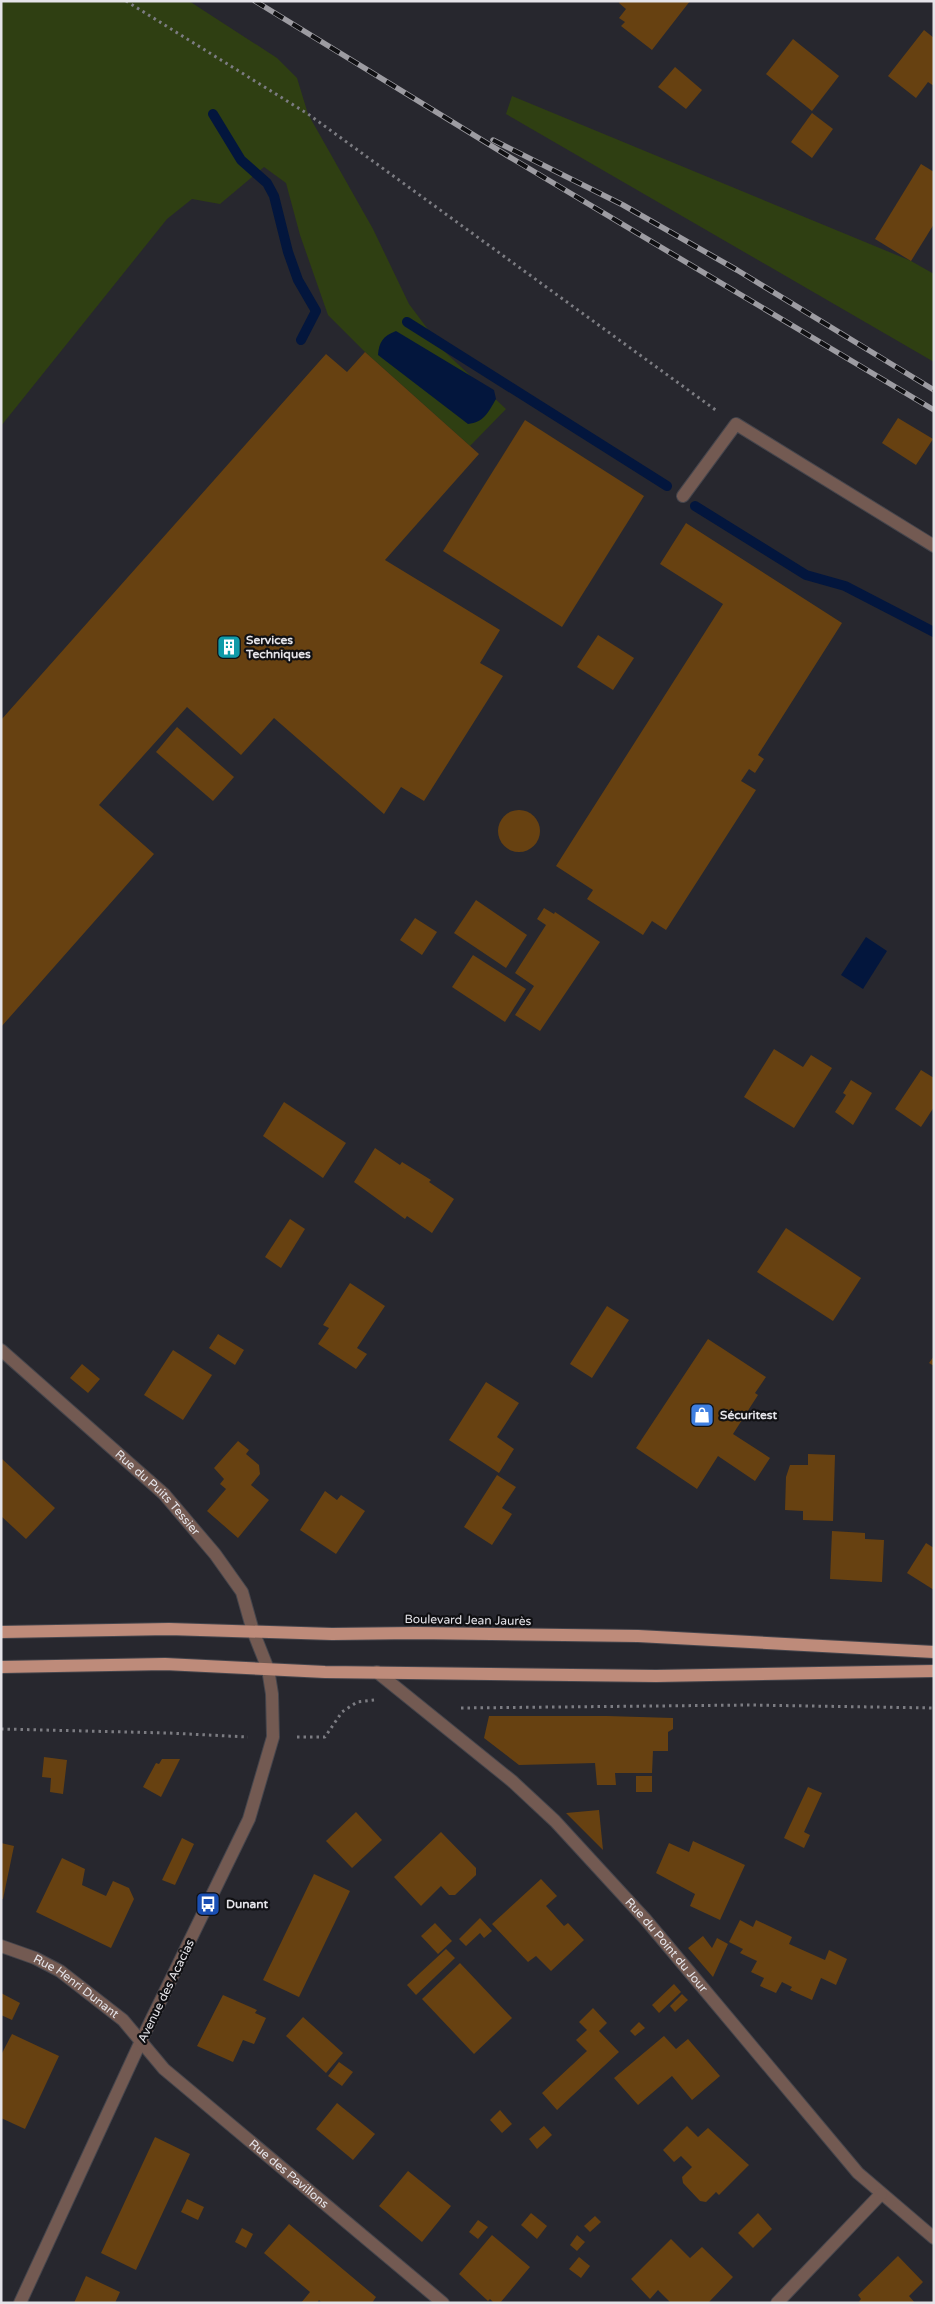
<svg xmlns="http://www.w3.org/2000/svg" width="935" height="2304" font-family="'Varela Round',sans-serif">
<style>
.green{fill:#2f3f12}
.water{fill:#03163d}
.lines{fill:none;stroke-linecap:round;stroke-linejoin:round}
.stream{stroke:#03163d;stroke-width:10}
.building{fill:#674111}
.minor-casing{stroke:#45454c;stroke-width:14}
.major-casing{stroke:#45454c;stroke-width:14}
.path{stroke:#7c7c82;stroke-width:3;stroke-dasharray:2.5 4;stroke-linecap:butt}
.minor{stroke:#735a52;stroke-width:12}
.major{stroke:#be8b7a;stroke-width:12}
.rail-casing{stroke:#9d9ca2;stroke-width:5.5}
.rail{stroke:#101013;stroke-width:4;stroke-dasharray:11;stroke-linecap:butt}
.labels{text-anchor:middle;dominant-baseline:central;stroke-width:4.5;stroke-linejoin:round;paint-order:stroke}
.poi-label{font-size:12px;font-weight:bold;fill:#e5e4e9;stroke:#101013;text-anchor:start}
.street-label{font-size:12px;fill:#e5e4e9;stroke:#101013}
</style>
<rect width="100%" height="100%" fill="#27272e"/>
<g class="green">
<polygon points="1,1 189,1 277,58 297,78 308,114 373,229 409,304 445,352 506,409 470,446 365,352 328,315 300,235 286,183 264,167 220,204 192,199 167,219 1,426"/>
<polygon points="512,96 911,261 934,274 934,362 506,114"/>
</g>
<g class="water">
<path d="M396,331L494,390L496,399C488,413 484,422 468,424L378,355C379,342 383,336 396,331Z"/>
<polygon points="866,937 887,951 863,989 841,975"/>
</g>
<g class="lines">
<g class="stream">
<polyline points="213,114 241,160 267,183 274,196 288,252 298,280 316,311 301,340"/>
<polyline points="407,322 667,486"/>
<polyline points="695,506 806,575 845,586 934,632"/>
</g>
</g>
<g class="building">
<polygon points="620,1 690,1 652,50 621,26 625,22 619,18 626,9 619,3"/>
<polygon points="924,30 934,38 934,86 928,82 916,98 888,76"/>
<polygon points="793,39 839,76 812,111 766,74"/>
<polygon points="675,67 702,90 686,109 658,87"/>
<polygon points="812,113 833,129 812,158 791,142"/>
<polygon points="921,164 934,172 934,224 911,261 875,239"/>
<polygon points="365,352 479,454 385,560 500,630 480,663 503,676 424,801 401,787 384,814 274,718 241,755 187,707 99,805 154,854 1,1027 1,720 326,354 347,372"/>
<polygon points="898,418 933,439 916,465 882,443"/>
<polygon points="525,420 644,496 562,627 443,551"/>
<polygon points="686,523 842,623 758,755 764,759 755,773 749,769 741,781 756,790 666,930 652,921 643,935 587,899 593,890 556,866 723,604 660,564"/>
<polygon points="598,635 634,658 613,690 577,667"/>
<polygon points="177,727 234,777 213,801 156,752"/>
<circle cx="519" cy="831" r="21"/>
<polygon points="476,900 527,935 506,968 454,933"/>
<polygon points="544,908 554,914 555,912 600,942 540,1031 515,1015 534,986 515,973 546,925 537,919"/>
<polygon points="415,918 437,932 422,955 400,940"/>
<polygon points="473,955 526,989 505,1022 452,987"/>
<polygon points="774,1049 803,1067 811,1055 832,1068 794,1128 744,1097"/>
<polygon points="921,1070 934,1078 934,1107 921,1127 895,1109"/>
<polygon points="851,1080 872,1093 853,1125 835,1112 846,1095 843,1093"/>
<polygon points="284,1102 346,1143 323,1178 263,1136"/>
<polygon points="375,1148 400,1165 402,1162 431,1180 429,1182 454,1199 432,1233 407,1216 405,1219 354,1182"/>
<polygon points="290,1219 305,1229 281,1268 265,1257"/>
<polygon points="786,1228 861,1278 833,1321 757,1272"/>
<polygon points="350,1283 385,1306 357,1348 367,1354 356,1369 318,1344 329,1328 323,1325"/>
<polygon points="607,1306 629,1320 592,1378 570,1364"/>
<polygon points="218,1334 244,1350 235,1365 209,1348"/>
<polygon points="708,1339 766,1377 755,1393 758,1395 733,1434 770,1458 755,1481 718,1456 697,1489 636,1448"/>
<polygon points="173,1350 212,1375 183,1420 144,1395"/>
<polygon points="934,1356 934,1366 929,1363"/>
<polygon points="82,1364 100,1379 88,1393 70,1378"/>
<polygon points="486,1382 519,1403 497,1437 514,1449 499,1473 449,1440"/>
<polygon points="238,1441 249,1450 246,1454 259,1465 260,1474 251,1485 269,1500 238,1538 207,1511 226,1489 220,1484 224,1479 214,1468"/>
<polygon points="808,1454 835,1455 833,1521 803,1520 803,1511 785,1510 786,1477 790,1465 808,1465"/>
<polygon points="1,1458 55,1508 26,1539 1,1516"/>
<polygon points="497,1475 516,1487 502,1508 512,1514 492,1545 464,1527"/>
<polygon points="325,1491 337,1500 341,1495 365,1511 336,1554 300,1530"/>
<polygon points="832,1531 865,1533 865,1539 884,1540 882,1582 830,1579"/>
<polygon points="926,1543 934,1548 934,1590 907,1573"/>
<polygon points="489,1716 607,1716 673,1718 673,1729 668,1732 668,1751 653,1751 652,1773 615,1773 616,1785 597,1785 595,1763 519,1765 484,1738"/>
<polygon points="44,1757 67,1760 63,1794 50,1792 51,1778 42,1777"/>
<polygon points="162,1759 180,1759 161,1797 143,1787 156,1763 159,1764"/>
<rect x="636" y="1776" width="16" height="16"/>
<polygon points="808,1787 822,1793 804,1832 810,1835 804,1848 784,1838"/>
<polygon points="599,1810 603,1850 566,1813"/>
<polygon points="356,1812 382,1840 352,1868 326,1841"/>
<polygon points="441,1832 476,1868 476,1875 455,1895 449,1895 441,1886 421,1906 394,1877"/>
<polygon points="182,1838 194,1844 175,1885 162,1880"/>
<polygon points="693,1841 745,1865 720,1920 690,1906 695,1894 656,1873 669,1843 689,1852"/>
<polygon points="1,1843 14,1846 3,1899 1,1899"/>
<polygon points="62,1858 85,1869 82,1885 106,1896 113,1881 129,1888 134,1899 111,1948 36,1912"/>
<polygon points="314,1874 350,1891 299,1997 263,1980"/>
<polygon points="541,1879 557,1896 546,1906 564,1926 568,1923 584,1940 551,1971 536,1956 528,1962 492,1924"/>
<polygon points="480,1918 492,1931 484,1938 480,1933 466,1946 459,1939"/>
<polygon points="740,1920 753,1927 756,1920 792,1937 789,1944 825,1960 829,1950 847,1959 836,1985 821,1978 812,2000 790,1990 792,1987 782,1982 776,1993 760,1986 764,1978 751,1972 757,1961 740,1953 743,1949 729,1942"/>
<polygon points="435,1923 452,1941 438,1954 421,1936"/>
<polygon points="703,1936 712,1948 717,1938 728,1944 713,1977 688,1948"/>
<polygon points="446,1949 455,1958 416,1995 407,1985"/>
<polygon points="460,1963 512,2018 474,2054 422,1999"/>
<polygon points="674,1984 681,1992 659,2013 652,2005"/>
<polygon points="1,1993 20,2003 12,2020 1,2015"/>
<polygon points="682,1994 688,2000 675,2012 670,2006"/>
<polygon points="223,1995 257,2010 255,2013 266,2018 254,2044 243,2040 233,2062 197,2046"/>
<polygon points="593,2008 607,2023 599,2031 619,2052 557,2110 542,2093 587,2051 576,2040 587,2030 579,2022"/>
<polygon points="303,2017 343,2053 326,2073 286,2036"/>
<polygon points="639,2022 645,2028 635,2036 630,2031"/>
<polygon points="12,2034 59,2056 25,2129 1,2118 1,2055"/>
<polygon points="664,2036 676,2049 688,2039 720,2076 692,2100 672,2076 638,2105 614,2078"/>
<polygon points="339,2062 353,2072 342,2086 328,2076"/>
<polygon points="337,2103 375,2134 353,2160 316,2129"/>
<polygon points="500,2110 512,2124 502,2133 490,2120"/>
<polygon points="544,2126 552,2135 537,2149 529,2139"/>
<polygon points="687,2126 698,2137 708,2128 749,2165 719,2195 716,2192 706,2202 700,2201 683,2183 682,2177 692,2167 681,2156 674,2162 663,2150"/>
<polygon points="155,2137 190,2154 136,2270 101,2253"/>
<polygon points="408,2171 451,2206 422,2242 379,2206"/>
<polygon points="187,2199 204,2207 198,2220 181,2212"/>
<polygon points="531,2213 547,2226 537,2239 521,2225"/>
<polygon points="758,2213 772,2229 753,2248 738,2233"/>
<polygon points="595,2216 601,2222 590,2232 584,2226"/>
<polygon points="478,2220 488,2227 478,2239 469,2232"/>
<polygon points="289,2224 376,2297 372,2303 322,2303 319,2300 317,2303 301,2303 310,2292 264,2253"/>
<polygon points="242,2228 253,2234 246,2248 235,2242"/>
<polygon points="492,2235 530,2267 500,2303 494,2303 490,2299 488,2301 459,2274"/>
<polygon points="577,2235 585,2242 577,2251 570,2245"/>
<polygon points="671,2239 690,2258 702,2247 733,2277 708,2303 671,2303 658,2290 650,2299 631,2279"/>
<polygon points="898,2256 923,2282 909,2296 915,2303 858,2303 861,2299 858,2295"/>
<polygon points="579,2257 590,2266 581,2278 569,2269"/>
<polygon points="86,2276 120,2292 115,2303 74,2303"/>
</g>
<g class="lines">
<g class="minor-casing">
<g id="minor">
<polyline points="683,496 736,424 934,546"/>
<path id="s1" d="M1,1350L164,1494L215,1554L242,1592L253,1631L268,1669L272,1694L273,1737L249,1819L141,2041L20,2303"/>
<path id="s2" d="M377,1672L512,1781L555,1821L646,1920L858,2173L934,2238"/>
<path id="s3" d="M1,1946L35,1958L60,1971L123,2020L164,2069L443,2303"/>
<polyline points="777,2303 881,2194"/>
</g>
</g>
<g class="major-casing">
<g id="major">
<polyline points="1,1632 169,1629 332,1634 415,1633 638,1636 934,1652"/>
<polyline points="1,1667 165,1664 325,1672 656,1676 934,1671"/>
</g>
</g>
<g class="path">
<polyline points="126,1 308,114 717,411"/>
<polyline points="461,1708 749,1705 934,1708"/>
<polyline points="1,1729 168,1733 248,1737"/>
<polyline points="297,1737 325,1737 342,1712 357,1702 374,1700"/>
</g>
<use href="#minor" class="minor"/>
<use href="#major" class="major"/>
<g class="rail-casing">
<g id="rail">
<polyline points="255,1 513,159 934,410"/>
<polyline points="493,140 623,205 737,270 934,390"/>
</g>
</g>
<use href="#rail" class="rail"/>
</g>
<defs>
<g id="building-square" transform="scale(1.25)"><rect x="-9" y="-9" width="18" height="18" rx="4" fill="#0f9aa8" stroke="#101013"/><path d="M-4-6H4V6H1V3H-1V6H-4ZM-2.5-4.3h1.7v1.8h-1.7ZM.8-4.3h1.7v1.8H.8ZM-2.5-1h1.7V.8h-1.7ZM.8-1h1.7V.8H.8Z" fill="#fff"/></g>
<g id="shop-square" transform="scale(1.25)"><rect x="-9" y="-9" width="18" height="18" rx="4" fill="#3f7fe0" stroke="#101013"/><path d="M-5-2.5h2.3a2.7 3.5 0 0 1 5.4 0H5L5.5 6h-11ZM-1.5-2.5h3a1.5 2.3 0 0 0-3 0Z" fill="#fff"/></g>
<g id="bus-square" transform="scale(1.25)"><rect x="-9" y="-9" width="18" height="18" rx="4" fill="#1a4fb4" stroke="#101013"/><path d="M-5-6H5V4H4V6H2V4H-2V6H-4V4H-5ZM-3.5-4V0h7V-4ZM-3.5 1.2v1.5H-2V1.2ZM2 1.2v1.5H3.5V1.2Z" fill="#fff"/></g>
</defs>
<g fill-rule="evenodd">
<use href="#building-square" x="229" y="647"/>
<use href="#shop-square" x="702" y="1415"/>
<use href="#bus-square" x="208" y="1904"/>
</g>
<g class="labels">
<g class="poi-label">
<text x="246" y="640">Services<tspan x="246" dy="14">Techniques</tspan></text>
<text x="720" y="1415">Sécuritest</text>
<text x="226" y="1904">Dunant</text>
</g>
<g class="street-label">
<text stroke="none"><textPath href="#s1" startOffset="212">Rue du Puits Tessier</textPath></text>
<text transform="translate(468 1620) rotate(1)">Boulevard Jean Jaurès</text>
<text stroke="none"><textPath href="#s2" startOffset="399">Rue du Point du Jour</textPath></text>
<text stroke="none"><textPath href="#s3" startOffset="86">Rue Henri Dunant</textPath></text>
<text transform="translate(166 1991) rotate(-64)">Avenue des Acacias</text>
<text stroke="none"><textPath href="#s3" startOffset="371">Rue des Pavillons</textPath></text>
</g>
</g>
<rect width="935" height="2304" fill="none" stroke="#e5e4e9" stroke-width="5"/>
</svg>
